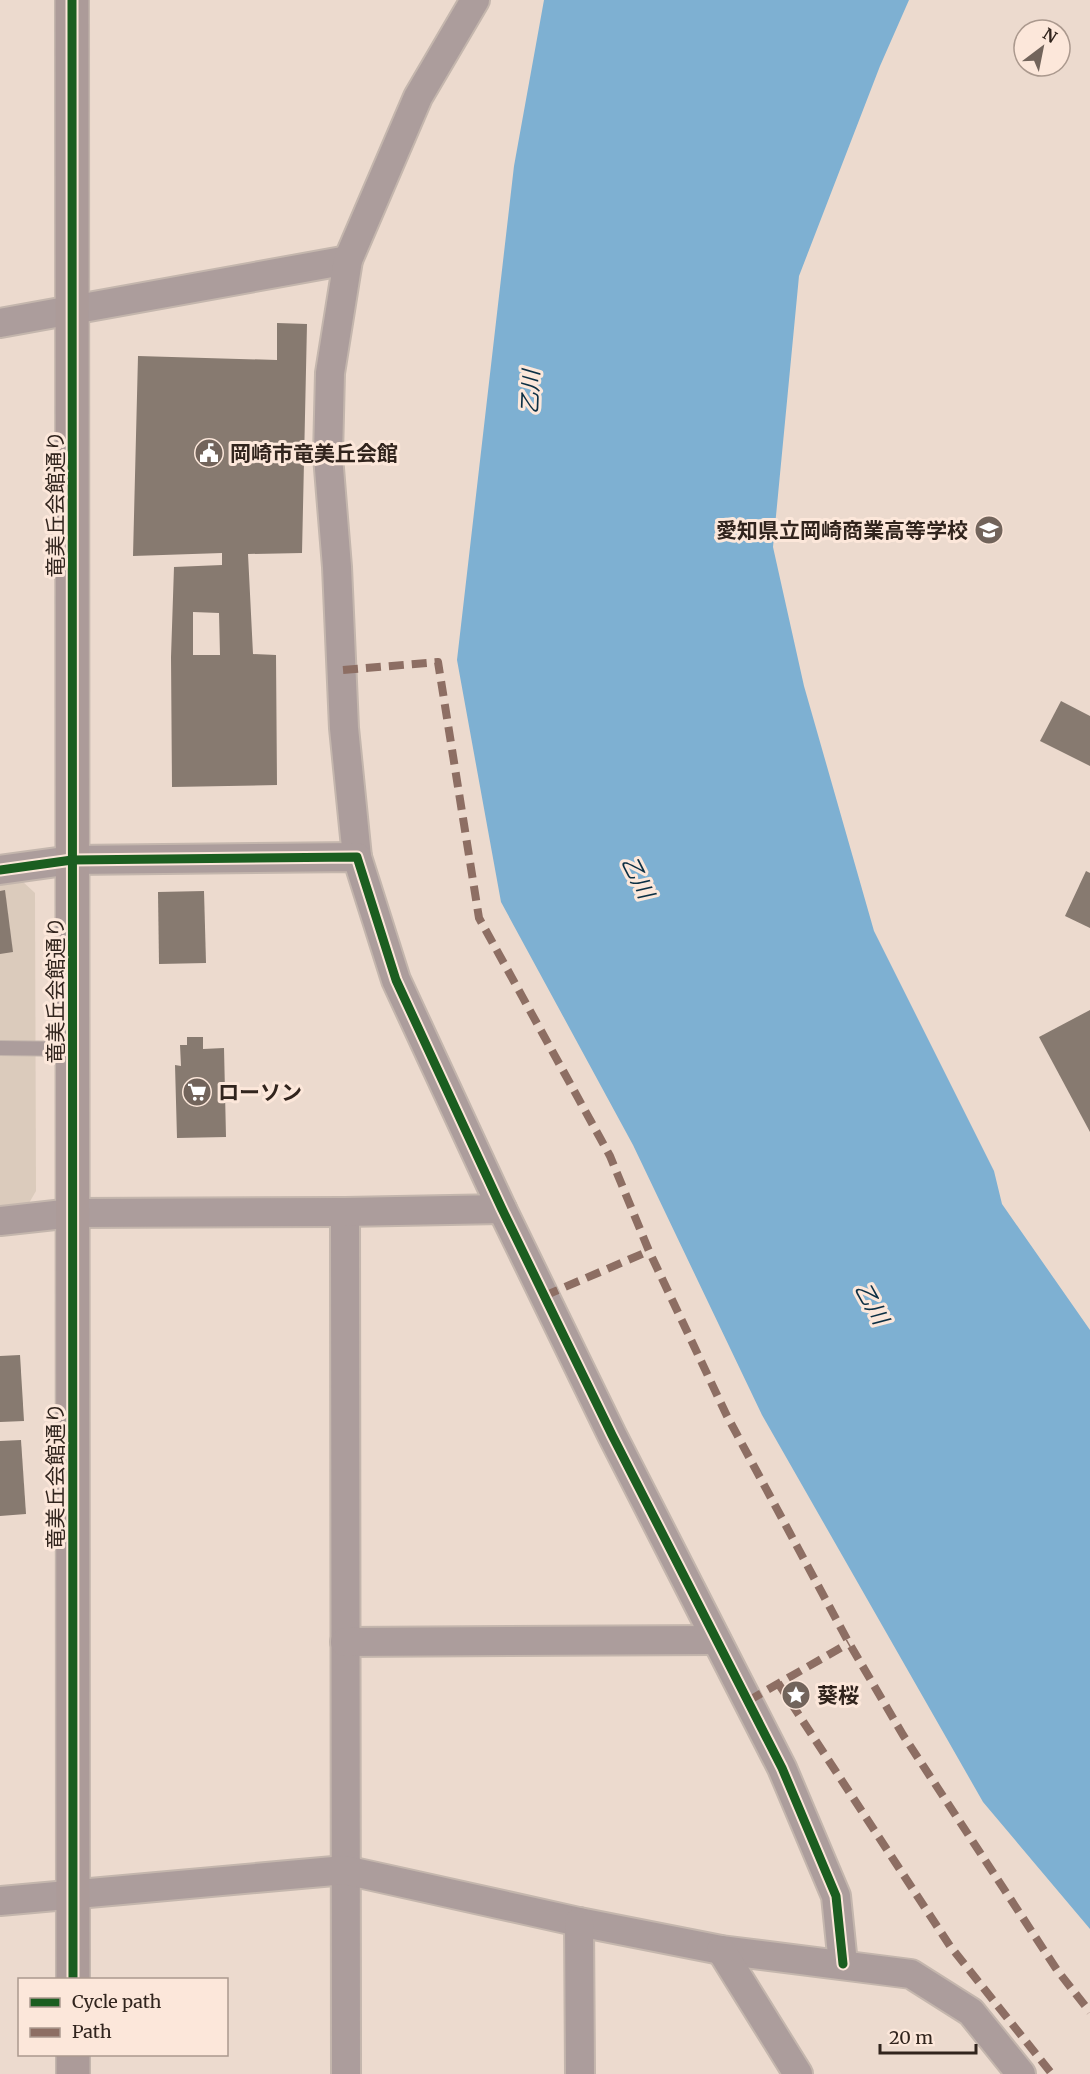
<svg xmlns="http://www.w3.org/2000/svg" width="1090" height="2074" font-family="Merriweather,'Noto Sans JP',serif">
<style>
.commercial{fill:#dbcbbc}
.water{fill:#7eb0d2}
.building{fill:#877a70;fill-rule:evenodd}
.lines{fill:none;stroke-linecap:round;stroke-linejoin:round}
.lane-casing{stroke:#c4b6ad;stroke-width:16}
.street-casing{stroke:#c4b6ad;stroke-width:32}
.secondary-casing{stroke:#c4b6ad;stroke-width:36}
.lane{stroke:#ac9d9c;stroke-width:14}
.street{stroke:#ac9d9c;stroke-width:28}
.secondary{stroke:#ac9b99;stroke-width:33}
.quiet{stroke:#8d6e63;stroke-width:8;stroke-dasharray:15 8;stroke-linecap:butt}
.cycleway-casing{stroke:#fce7da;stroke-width:13}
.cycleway{stroke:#1b5e20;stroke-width:9}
.labels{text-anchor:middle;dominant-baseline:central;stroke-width:6;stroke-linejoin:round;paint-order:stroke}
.poi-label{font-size:21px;font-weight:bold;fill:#31241d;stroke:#fce7da;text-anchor:start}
.street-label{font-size:21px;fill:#31241d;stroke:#fce7da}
.water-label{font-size:22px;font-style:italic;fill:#0b2f44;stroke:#fce7da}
</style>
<rect width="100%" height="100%" fill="#ecdace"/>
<polygon class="commercial" points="22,881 35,893 36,1191 29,1203 0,1206 0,884"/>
<polygon class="water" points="544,0 909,0 880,66 799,276 773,547 804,686 874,931 994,1171 1002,1204 1090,1330 1090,1929 983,1802 762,1415 633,1145 501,902 457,660 514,166"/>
<g class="building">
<path d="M277,323L307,324L302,553L248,554L253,654L276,655L277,785L172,787L171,657L174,567L222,565V553L133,556L138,356L277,360ZM193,612L219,613L220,655H193Z"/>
<polygon points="1061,701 1090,716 1090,766 1040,741"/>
<polygon points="1086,871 1090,873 1090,928 1065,916"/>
<polygon points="5,890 13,952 0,954 0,891"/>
<polygon points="204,891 206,963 159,964 158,892"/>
<polygon points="1090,1010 1090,1132 1039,1037"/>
<polygon points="187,1037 203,1037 203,1049 224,1048 226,1137 177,1138 175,1065 181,1066 180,1045 187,1045"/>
<polygon points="20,1355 24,1421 0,1422 0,1356"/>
<polygon points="21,1440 26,1514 0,1516 0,1441"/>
</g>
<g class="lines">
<g class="lane-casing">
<polyline id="lane" points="0,1048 73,1049"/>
</g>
<g class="street-casing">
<g id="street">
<polyline points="0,323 348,260"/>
<polyline points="357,857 344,728 337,567 328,456 330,373 348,260 418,97 475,0"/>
<polyline points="0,870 72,860 357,857 396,980 502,1209 612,1435 782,1768 836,1896 843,1964"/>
<polyline points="345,1212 346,2074"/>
<polyline points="0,1221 73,1213 345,1212 502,1209"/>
<polyline points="345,1642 716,1640"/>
<polyline points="0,1901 345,1870 579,1922 721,1950 911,1974 971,2012 1021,2074"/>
<polyline points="579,1922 580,2074"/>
<polyline points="721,1950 798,2074"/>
</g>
</g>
<g class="secondary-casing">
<g id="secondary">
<polyline points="72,0 73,1980"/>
<polyline points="73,2054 73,2074"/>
</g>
</g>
<use href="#lane" class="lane"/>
<use href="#street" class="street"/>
<use href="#secondary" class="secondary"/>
<g class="quiet">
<polyline points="343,670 438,662 479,918 610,1156 649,1251 727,1416 849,1643 903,1735 1057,1970 1090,2012"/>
<polyline points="544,1296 649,1251"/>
<polyline points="778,1683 950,1946 1052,2074"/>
<polyline points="748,1701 849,1643"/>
</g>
<g class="cycleway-casing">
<g id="cycleway">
<polyline points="72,0 73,1980"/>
<polyline points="0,870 72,860 357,857 396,980 502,1209 612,1435 782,1768 836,1896 843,1964"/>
</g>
</g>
<use href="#cycleway" class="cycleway"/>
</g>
<defs>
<g id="civic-disc" transform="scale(1.5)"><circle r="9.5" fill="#72645b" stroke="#fce7da"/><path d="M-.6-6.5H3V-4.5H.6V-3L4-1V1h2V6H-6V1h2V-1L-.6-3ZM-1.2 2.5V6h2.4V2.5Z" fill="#fff"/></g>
<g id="school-disc" transform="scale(1.5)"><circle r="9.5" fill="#72645b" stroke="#fce7da"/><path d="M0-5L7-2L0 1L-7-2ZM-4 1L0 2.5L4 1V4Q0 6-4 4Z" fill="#fff"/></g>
<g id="supermarket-disc" transform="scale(1.5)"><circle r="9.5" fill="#72645b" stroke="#fce7da"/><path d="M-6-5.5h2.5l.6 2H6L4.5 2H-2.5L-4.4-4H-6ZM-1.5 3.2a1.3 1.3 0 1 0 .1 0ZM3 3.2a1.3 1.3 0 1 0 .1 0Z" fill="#fff"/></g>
<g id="sight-disc" transform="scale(1.5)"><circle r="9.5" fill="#72645b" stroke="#fce7da"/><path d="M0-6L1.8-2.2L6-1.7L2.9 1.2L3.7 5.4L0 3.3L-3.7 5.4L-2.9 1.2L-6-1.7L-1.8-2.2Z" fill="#fff"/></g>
</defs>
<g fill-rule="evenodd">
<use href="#civic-disc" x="209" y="453"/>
<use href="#school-disc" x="989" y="530"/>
<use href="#supermarket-disc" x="197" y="1092"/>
<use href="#sight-disc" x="796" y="1695"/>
</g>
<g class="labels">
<g class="poi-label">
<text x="230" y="453">岡崎市竜美丘会館</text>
<text x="968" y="530" text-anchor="end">愛知県立岡崎商業高等学校</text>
<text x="218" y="1092">ローソン</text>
<text x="817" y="1695">葵桜</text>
</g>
<g class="street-label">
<text transform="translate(55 504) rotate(-90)">竜美丘会館通り</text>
<text transform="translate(55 990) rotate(-90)">竜美丘会館通り</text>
<text transform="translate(55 1476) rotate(-90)">竜美丘会館通り</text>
</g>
<g class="water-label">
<text transform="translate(530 392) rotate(-88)">乙川</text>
<text transform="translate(638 877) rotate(63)">乙川</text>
<text transform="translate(872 1303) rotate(61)">乙川</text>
</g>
</g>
<rect x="18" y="1978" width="210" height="78" fill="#fce7da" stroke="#ab998e" stroke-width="1.5"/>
<rect x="30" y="1998" width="30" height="9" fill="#1b5e20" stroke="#ab998e" stroke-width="1.5"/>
<text x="72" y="2008" font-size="18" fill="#31241d">Cycle path</text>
<rect x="30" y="2028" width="30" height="9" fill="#8d6e63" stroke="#ab998e" stroke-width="1.5"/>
<text x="72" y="2038" font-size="18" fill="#31241d">Path</text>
<g transform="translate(1042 48) rotate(32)"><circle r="28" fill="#fce7da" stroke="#ab998e" stroke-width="1.5"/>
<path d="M0-4.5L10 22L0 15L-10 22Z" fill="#72645b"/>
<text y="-9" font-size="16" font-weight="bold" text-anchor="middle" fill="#31241d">N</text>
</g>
<path d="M880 2044v9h96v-9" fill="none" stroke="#31241d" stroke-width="3"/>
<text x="889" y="2044" font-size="18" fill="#31241d" stroke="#fce7da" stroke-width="4.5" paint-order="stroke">20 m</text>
</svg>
